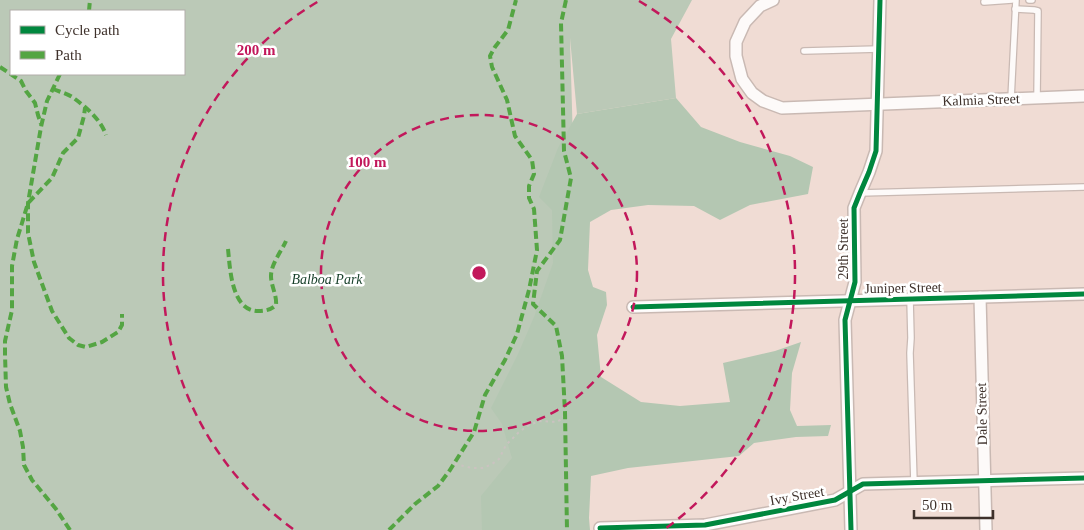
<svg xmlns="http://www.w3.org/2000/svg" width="1084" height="530" font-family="Georgia,serif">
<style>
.green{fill:#bbc9b7;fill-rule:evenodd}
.forest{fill:#b4c7b2}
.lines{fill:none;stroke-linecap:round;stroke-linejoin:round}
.service-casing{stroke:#c9b9b3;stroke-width:8}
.minor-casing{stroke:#c9b9b3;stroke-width:14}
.path{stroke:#cac3c0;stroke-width:2;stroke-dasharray:2.5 4;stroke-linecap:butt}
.service{stroke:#fdfaf9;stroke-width:5.5}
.minor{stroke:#fdfaf9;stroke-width:11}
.quiet{stroke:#54a543;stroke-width:4;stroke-dasharray:8 4;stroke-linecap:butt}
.cycleway-casing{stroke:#fff;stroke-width:8}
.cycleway{stroke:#00873e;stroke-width:5}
.ring{fill:none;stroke:#c2185b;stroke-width:2.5;stroke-dasharray:9 6}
.labels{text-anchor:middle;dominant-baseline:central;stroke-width:5;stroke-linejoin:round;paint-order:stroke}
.street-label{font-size:14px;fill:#3e312b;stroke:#fff}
.park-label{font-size:14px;font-style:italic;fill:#163f29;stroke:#fff}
.centre{fill:#c2185b;stroke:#fff;stroke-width:2.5}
.ring-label{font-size:15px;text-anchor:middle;font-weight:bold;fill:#c2185b;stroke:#fff;stroke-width:5;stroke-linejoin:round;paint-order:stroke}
</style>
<rect width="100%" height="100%" fill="#f0dcd4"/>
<path class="green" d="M0,0H692L671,39L676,98L577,114L570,38L584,530H0ZM11,11H184V74H11Z"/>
<polygon class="forest" points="676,98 701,127 740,142 790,156 813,167 808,194 750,205 720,220 694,206 648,205 611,210 590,222 588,270 593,287 606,292 607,305 597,335 601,377 641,402 680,406 730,402 723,363 775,351 801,342 792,373 790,410 797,426 831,425 828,436 796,437 754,443 739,456 628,468 591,476 589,518 590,530 482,530 481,496 512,458 502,424 491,408 518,354 534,317 553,263 552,210 539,197 558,148 577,114"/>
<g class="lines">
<g class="service-casing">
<g id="service">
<polyline points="1029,0 1032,0"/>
<polyline points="984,2 1012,0"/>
<polyline points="1015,9 1034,10 1038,11 1037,98"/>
<polyline points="804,51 879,49"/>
<polyline points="1011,99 1016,0"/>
<polyline points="860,193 1084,187"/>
<polyline points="910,299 911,338 910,353 914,483"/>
</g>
</g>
<g class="minor-casing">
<g id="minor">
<polyline points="773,0 760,6 745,22 736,42 736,56 742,79 752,93 763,101 782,108 1084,96"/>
<polyline points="980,297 986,530"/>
<polyline points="633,307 1084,294"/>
<polyline points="600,528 705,525 835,500 863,484 1084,478"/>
<polyline points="851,530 845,320 855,282 854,208 860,193 869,172 876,151 880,0"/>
</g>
</g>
<polyline class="path" points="455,464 472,468 483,468 492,464 499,459 506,445 518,433 527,426 539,421 557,422 563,418 565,412"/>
<use href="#service" class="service"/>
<use href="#minor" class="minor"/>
<g class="quiet">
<polyline points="566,0 561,23 564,151 571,178 560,240 537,271 533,304 556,326 562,356 565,412 567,530"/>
<polyline points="89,11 90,0"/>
<polyline points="0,67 21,81 26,91 35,103 38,115 41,124"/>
<polyline points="60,74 47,101 41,127 28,203 28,233 34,262 52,311 69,338 78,345 86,347 102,342 118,332 122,325 122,314"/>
<path d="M53,89C60,92 69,94 75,99C87,108 101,120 106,135"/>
<path d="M228,249C230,267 231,311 258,311C265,311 271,310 276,305C277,295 271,286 271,276C271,264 281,252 286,241"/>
<polyline points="70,530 56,509 32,480 24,465 23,447 20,431 10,404 6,387 5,354 5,341 12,310 12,266 17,239 22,223 28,203 52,178 63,153 78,138 84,116 85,108"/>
<polyline points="389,530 415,504 438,486 450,470 474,432 485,395 505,360 517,334 529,290 537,250 534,209 529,198 529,186 534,174 532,160 515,136 507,100 492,67 490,56 495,47 508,30 516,0"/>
</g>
<g class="cycleway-casing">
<g id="cycleway">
<polyline points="633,307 1084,294"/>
<polyline points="600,528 705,525 835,500 863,484 1084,478"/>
<polyline points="851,530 845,320 855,282 854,208 860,193 869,172 876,151 880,0"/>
</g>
</g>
<use href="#cycleway" class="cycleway"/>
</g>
<g class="ring">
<circle cx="479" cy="273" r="158"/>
<path d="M293 529A316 316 0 0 1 319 1M639 1A316 316 0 0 1 665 529"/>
</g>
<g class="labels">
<g class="street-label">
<text transform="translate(981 100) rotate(-2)">Kalmia Street</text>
<text transform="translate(843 249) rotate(-90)">29th Street</text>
<text transform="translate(903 288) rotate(-1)">Juniper Street</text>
<text transform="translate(982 414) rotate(-91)">Dale Street</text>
<text transform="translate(797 496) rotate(-10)">Ivy Street</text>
</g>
<g class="park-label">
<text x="327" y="279">Balboa Park</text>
</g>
</g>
<circle cx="479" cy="273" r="8" class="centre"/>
<g class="ring-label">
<text x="256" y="55">200 m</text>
<text x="367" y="167">100 m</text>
</g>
<rect x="10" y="10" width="175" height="65" fill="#ffffff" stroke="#b2adaa"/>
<rect x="20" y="26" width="25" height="8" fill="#00873e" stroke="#b2adaa"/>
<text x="55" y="35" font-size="15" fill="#3e312b">Cycle path</text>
<rect x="20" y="51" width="25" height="8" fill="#54a543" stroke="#b2adaa"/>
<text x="55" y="60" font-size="15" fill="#3e312b">Path</text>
<path d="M914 510v8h79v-8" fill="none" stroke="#3e312b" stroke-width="2.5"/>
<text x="922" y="510" font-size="15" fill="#3e312b" stroke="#ffffff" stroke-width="4" paint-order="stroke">50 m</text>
</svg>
